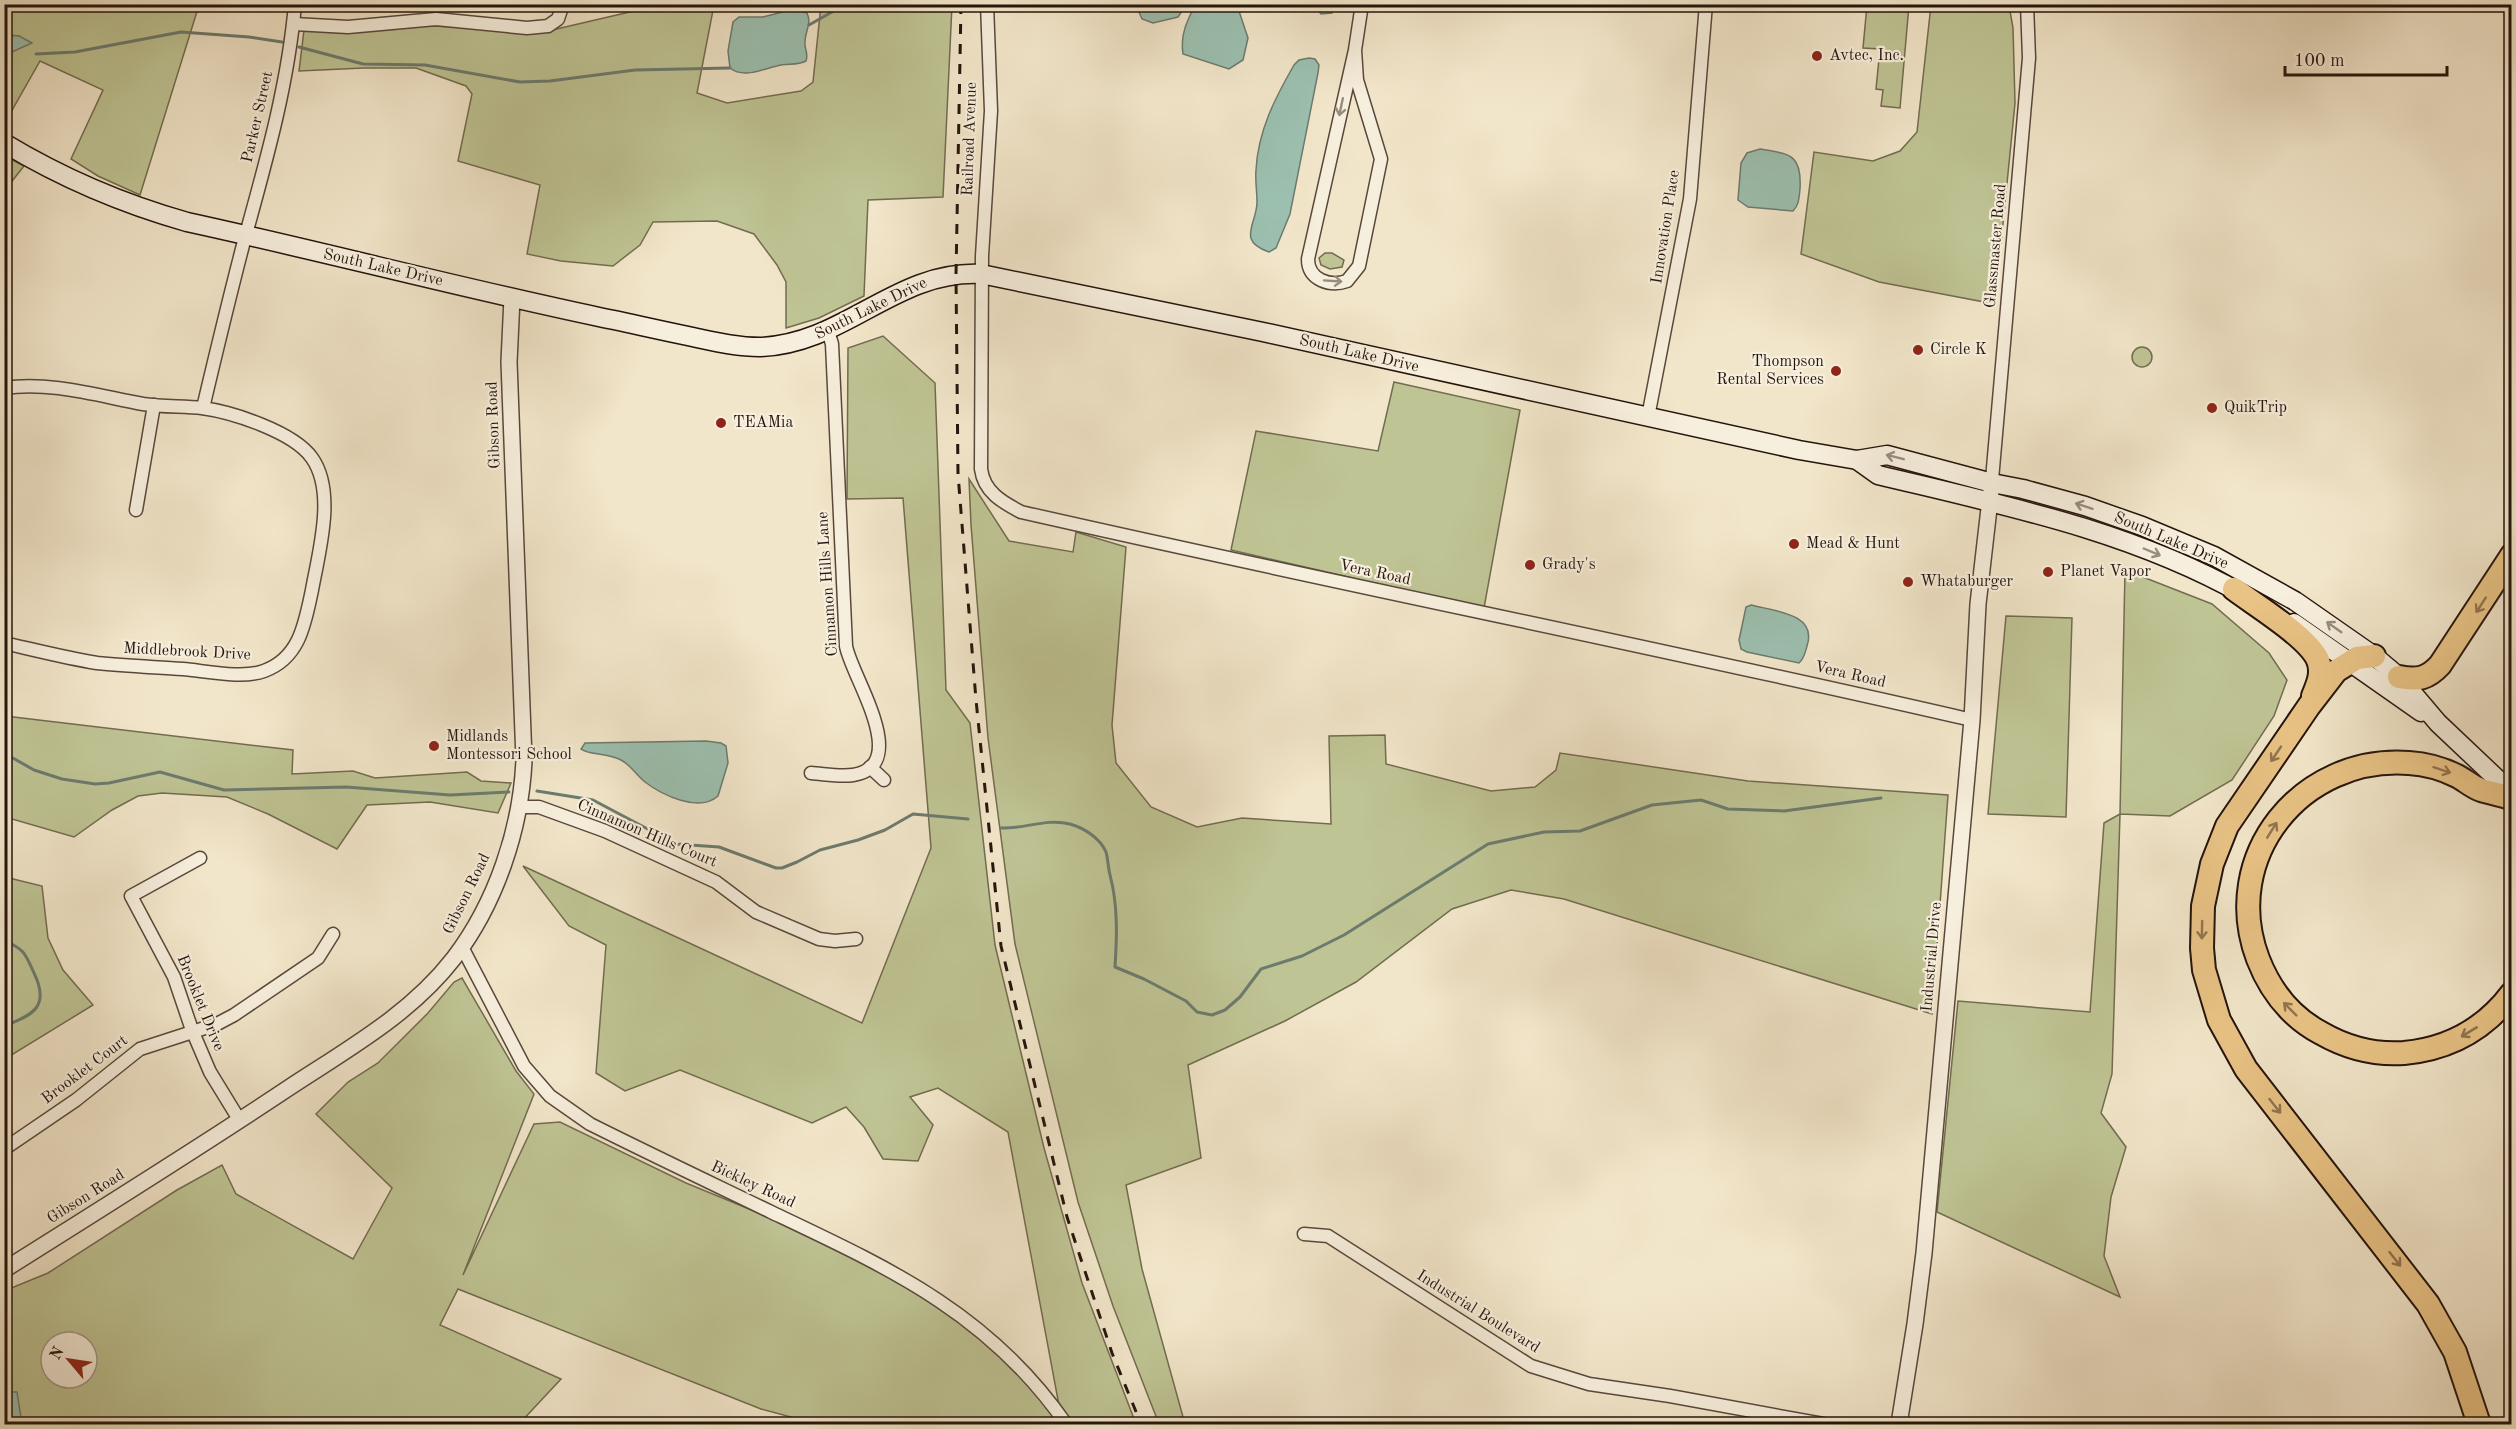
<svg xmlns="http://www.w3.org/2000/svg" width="2516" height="1429" font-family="'Old Standard TT',serif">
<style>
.green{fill:#bfc494;stroke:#726c50;stroke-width:1.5;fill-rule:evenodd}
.water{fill:#9cc0b0;stroke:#6c7b6f;stroke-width:1.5}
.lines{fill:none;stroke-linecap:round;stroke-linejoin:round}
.stream{stroke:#6c7b6f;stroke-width:3}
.minor-casing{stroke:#58483c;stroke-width:15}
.tertiary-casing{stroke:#58483c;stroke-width:18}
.secondary-casing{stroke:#25140d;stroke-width:21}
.motorway-casing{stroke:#25140d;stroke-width:26}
.minor{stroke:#f7efdd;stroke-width:12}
.tertiary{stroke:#f7efdd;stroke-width:15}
.secondary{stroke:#f7efdd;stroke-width:18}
.motorway{stroke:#e9c385;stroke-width:22}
.rail{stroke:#25140d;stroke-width:3;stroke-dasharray:10 10;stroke-linecap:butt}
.oneway{stroke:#988c7f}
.oneway2{stroke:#91744f}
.poi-dot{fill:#8f2418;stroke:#f7efdd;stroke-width:2}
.labels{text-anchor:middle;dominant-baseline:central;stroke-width:4.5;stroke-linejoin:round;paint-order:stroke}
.poi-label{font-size:16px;fill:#25140d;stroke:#f7efdd;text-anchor:start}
.street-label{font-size:16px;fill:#25140d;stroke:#f7efdd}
</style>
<rect width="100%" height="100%" fill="#f2e6ca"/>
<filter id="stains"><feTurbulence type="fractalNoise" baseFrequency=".00333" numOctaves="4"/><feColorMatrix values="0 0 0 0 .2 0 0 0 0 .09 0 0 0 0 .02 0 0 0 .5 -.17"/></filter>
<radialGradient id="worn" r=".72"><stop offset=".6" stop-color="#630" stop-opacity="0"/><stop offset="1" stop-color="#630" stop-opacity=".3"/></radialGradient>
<g class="green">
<polygon points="4,5 199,5 140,195 98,176 71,159 103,90 40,61 11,112 5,107 5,55 19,36 5,35"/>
<polygon points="652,5 714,5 697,93 727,103 801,91 813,82 821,5 952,5 943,197 868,200 864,296 819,318 786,328 786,282 777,265 754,234 717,221 653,222 640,245 613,266 561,261 527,254 540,185 458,161 472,94 466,86 416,68 364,68 299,71 304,30 408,25 548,31 651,7"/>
<polygon points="1867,5 1909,5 1900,108 1881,106 1883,90 1876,89 1880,49 1863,48"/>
<polygon points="1931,5 2009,5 2013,28 2015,103 1995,304 1879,282 1801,254 1814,152 1873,161 1900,151 1917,132"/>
<polygon points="5,156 24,166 5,190"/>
<polygon points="1325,253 1332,253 1344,260 1342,267 1330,269 1321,265 1319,258"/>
<path d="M883,336L935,383L946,690L970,723L995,945L1044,1148L1082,1283L1136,1424H817L761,1409L458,1289L440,1325L561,1379L519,1424H5L4,1291L48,1273L177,1190L222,1165L236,1194L353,1259L392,1188L316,1114L348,1082L378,1063L428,1013L454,982L462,978L516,1071L534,1094L463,1275L534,1124L560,1122L686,1183L868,1258L976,1327L1061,1416L1008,1132L938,1088L910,1097L933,1125L918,1161L883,1159L864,1127L846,1107L812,1123L680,1070L625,1091L596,1073L606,945L569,926L523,866L862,1023L931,848L903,498L847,499L848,348ZM51,1342H87V1378H51Z"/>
<circle cx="2142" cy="357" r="10"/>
<polygon points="1394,382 1520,410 1484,608 1231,550 1256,431 1378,451"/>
<polygon points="969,479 1009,541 1073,552 1076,532 1126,547 1112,725 1116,763 1151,807 1197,827 1242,818 1331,824 1329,736 1385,735 1386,764 1491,791 1535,787 1556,770 1560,753 1748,781 1948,795 1932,1014 1564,899 1511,890 1452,909 1356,982 1285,1021 1188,1065 1201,1158 1126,1185 1142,1269 1185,1424 1159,1424 1113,1306 1078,1202 1015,944 988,738 971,525"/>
<polygon points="2125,570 2212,604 2269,653 2287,680 2274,716 2232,780 2170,816 2120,814 2112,1074 2101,1113 2126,1147 2111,1197 2104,1256 2120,1297 1937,1212 1958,1001 2090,1012 2104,823 2120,814"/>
<polygon points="2006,616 2072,618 2066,817 1988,814"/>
<polygon points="5,716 293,750 292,774 353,771 375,778 467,772 481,781 511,783 498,813 430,802 367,805 337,849 268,814 227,797 162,793 138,796 112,810 74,837 5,817"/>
<polygon points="5,877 42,886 48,938 63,970 93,1005 5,1059"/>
</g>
<g class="water">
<polygon points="1136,5 1136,4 1186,5 1178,17 1153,23 1142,19"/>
<path d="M1195,5H1237L1248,38L1243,60L1229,69L1183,54C1180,35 1187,21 1195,5Z"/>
<polygon points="1314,5 1314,4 1336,5 1332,13 1321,14"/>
<path d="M794,9L807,13C812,24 805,31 805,42C804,49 809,53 806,61C797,66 787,63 777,66C762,69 744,79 730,68L728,51L733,22L739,17H763Z"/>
<polygon points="5,35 19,36 32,43 5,55"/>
<path d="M1309,58L1315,59L1319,65L1318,73L1290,214L1276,248L1269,252C1236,241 1257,224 1257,202C1257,191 1255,181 1256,170C1258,131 1275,98 1294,65L1299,60Z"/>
<path d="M1760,149C1790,154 1802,154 1800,189C1799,198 1799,205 1793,211L1748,207L1738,200L1741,163L1747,153Z"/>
<path d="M1751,605C1773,611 1818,613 1807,646C1805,653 1804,659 1799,663L1747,652L1741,649L1739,640L1746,607Z"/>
<path d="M706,741L721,743L726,746L728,763L718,796C699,813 662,795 645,782C636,775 631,765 621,760C608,753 588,755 581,749L585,743Z"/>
<polygon points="5,1392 17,1392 22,1424 5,1424"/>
</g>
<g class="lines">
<g class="stream">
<polyline points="809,25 846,4"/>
<polyline points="299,47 363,64 425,65 520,82 550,81 635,70 730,68"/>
<polyline points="36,54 75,52 181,32 249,37 282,42"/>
<polyline points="4,753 34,770 62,779 95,784 109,783 160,772 224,790 346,787 450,795 509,792"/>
<polyline points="537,791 593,800 676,844 719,847 776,868 782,868 797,862 820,850 858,840 885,830 913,814 968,819"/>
<path d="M1001,828C1024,829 1047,818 1070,824C1084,828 1100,838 1106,852C1108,859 1108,867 1110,875C1118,905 1117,936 1115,967L1144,979L1186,1001L1197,1012L1212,1015L1225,1010L1240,997L1261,969L1302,956L1344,935L1488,844L1544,832L1580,831L1652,805L1701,800L1728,809L1784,811L1881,798"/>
<path d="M4,940C25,950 25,953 34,973C50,1006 34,1015 4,1026"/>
</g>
<g class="minor-casing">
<g id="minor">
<path d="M987,4L991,111L982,256L981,469C984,492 1002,502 1021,512C1337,584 1656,647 1972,720"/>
<polyline points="294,24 348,27 436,19 527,28 548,26 558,19 563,4"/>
<path d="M1355,50L1357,80L1381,159L1359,266L1347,281C1330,287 1308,280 1308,259L1355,50L1362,4"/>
<path d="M4,388C50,381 99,396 143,404C163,407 183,406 202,408C232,412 294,432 312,458C336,492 319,551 312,590C305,623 300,658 264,671C243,679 206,671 183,669C155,667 126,666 97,663C66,658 35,650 4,643"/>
<path d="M203,408C216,353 229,299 243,245C265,165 288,86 295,4"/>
<polyline points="1648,417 1690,199 1706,4"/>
<polyline points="1991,491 2029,58 2027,4"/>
<polyline points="136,510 154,405"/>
<polyline points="870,767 884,780"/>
<path d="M811,773C825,774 840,777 853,775C913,765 851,676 846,646L832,344L828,331"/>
<polyline points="519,807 539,807 605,831 716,882 756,912 819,939 835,941 856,939"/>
<polyline points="200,858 131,896 174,977 192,1030 210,1072 240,1121"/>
<path d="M462,947L524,1066L550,1096L590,1124C650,1154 711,1183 771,1212C889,1268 989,1313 1066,1424"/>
<polyline points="4,1149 76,1100 140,1049 217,1024 234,1015 318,958 333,934"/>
<polyline points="1304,1234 1328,1236 1531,1366 1589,1384 1670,1396 1823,1424"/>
</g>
</g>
<g class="tertiary-casing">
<g id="tertiary">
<path d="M4,1270C99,1210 194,1151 287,1089C346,1050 410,1015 454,958C496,903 521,829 524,760L509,362L512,298"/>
<polyline points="1899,1424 1915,1324 1924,1253 1972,720 1978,604 1991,491"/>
</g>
</g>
<g class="secondary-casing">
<g id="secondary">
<path d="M4,143C62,178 123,204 187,222C325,252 461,288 599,317C629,323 659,330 688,336C712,341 735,347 760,347C845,344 895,270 981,274L1263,332L1799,450L1857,460L1887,455L1992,483L2023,489L2085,506L2142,526L2214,556L2295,601L2374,656L2399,677L2438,723L2512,793"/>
<path d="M1857,460L1878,475C2003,505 2131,531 2244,595"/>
<polyline points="2294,623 2421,712"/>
</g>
</g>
<g class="motorway-casing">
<g id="motorway">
<path d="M2234,589C2255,605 2308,637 2318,660C2323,673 2318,684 2313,696"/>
<polyline points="2374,656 2357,658 2336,671 2309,706 2227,826 2212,864 2203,906 2202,948 2204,970 2219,1020 2246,1069 2428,1304 2455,1352 2479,1424"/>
<path d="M2399,677C2418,681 2428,678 2440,665L2512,555"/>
<path d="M2512,798C2501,795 2491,793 2481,790C2472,787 2465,780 2457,776C2443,769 2425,764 2409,763C2302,755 2219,856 2258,959C2270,990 2291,1017 2321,1033C2347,1048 2374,1055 2404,1053C2448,1049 2485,1029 2512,993"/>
</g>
</g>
<use href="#minor" class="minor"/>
<use href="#tertiary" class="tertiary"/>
<use href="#secondary" class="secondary"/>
<use href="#motorway" class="motorway"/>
<polyline class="rail" points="961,4 956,275 958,474 976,700 1001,946 1067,1217 1112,1353 1141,1424"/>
</g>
<defs><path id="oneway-shaft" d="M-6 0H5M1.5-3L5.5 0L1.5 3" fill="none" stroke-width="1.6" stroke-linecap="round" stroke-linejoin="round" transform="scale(1.5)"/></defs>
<g class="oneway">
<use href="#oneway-shaft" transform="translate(1341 107) rotate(102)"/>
<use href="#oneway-shaft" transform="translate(1333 281) rotate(4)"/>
<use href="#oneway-shaft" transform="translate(1895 457) rotate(-166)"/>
<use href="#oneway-shaft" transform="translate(2084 506) rotate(-162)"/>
<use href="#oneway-shaft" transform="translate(2152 552) rotate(23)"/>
<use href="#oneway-shaft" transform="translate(2334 627) rotate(-145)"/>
</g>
<g class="oneway2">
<use href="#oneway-shaft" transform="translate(2481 605) rotate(123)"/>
<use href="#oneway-shaft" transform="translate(2276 754) rotate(124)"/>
<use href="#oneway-shaft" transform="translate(2442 770) rotate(18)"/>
<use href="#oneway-shaft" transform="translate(2272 830) rotate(-58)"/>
<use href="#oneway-shaft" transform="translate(2202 930) rotate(91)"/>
<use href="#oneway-shaft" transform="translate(2290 1009) rotate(-135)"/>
<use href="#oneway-shaft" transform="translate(2469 1032) rotate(149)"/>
<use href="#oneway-shaft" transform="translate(2275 1106) rotate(52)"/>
<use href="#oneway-shaft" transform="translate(2395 1259) rotate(52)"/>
</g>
<g class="poi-dot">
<circle cx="1817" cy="56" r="6"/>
<circle cx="1918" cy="350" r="6"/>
<circle cx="1836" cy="371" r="6"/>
<circle cx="2212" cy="408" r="6"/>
<circle cx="721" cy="423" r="6"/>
<circle cx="1794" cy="544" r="6"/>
<circle cx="1530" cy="565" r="6"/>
<circle cx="2048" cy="572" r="6"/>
<circle cx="1908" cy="582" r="6"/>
<circle cx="434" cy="746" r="6"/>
</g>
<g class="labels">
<g class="poi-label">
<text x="1829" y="56">Avtec, Inc.</text>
<text x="1930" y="350">Circle K</text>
<text x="1824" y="362" text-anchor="end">Thompson<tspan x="1824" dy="18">Rental Services</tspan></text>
<text x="2224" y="408">QuikTrip</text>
<text x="733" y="423">TEAMia</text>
<text x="1806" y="544">Mead &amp; Hunt</text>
<text x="1542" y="565">Grady's</text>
<text x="2060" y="572">Planet Vapor</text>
<text x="1920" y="582">Whataburger</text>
<text x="446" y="737">Midlands<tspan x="446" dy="18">Montessori School</tspan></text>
</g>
<g class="street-label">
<text transform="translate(258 117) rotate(-77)">Parker Street</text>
<text transform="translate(970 139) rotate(-88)">Railroad Avenue</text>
<text transform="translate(1666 227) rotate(-81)">Innovation Place</text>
<text transform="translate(1996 246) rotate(-85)">Glassmaster Road</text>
<text transform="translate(383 268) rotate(13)">South Lake Drive</text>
<text transform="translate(871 309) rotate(-26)">South Lake Drive</text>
<text transform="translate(1359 354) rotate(13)">South Lake Drive</text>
<text transform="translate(494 425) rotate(-92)">Gibson Road</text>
<text transform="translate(2171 541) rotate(23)">South Lake Drive</text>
<text transform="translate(1375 573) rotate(12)">Vera Road</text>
<text transform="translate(828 584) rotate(-94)">Cinnamon Hills Lane</text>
<text transform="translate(187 652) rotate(3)">Middlebrook Drive</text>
<text transform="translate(1850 675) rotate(13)">Vera Road</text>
<text transform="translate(647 834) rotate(23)">Cinnamon Hills Court</text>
<text transform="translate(467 894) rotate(-64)">Gibson Road</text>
<text transform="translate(1932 957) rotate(-85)">Industrial Drive</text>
<text transform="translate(200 1003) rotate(68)">Brooklet Drive</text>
<text transform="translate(85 1070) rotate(-37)">Brooklet Court</text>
<text transform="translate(753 1185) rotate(25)">Bickley Road</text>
<text transform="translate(86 1197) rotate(-32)">Gibson Road</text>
<text transform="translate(1478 1312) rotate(32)">Industrial Boulevard</text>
</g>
</g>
<rect width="2516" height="1429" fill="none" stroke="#f2e6ca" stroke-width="24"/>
<rect x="6" y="6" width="2504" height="1417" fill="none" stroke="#25140d" stroke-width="3"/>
<rect x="12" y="12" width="2492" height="1405" fill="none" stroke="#25140d" stroke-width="1.5"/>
<g transform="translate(69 1360) rotate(299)"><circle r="28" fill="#f7efdd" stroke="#a3978a" stroke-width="1.5"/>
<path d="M0-4.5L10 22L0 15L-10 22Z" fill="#8f2418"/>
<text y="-9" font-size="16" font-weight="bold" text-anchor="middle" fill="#25140d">N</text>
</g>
<path d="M2285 66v9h162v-9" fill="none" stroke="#25140d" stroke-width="3"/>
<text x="2294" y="66" font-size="18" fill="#25140d" stroke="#f7efdd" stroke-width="4.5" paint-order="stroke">100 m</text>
<rect width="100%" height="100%" filter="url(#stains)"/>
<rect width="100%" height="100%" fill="url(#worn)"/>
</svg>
